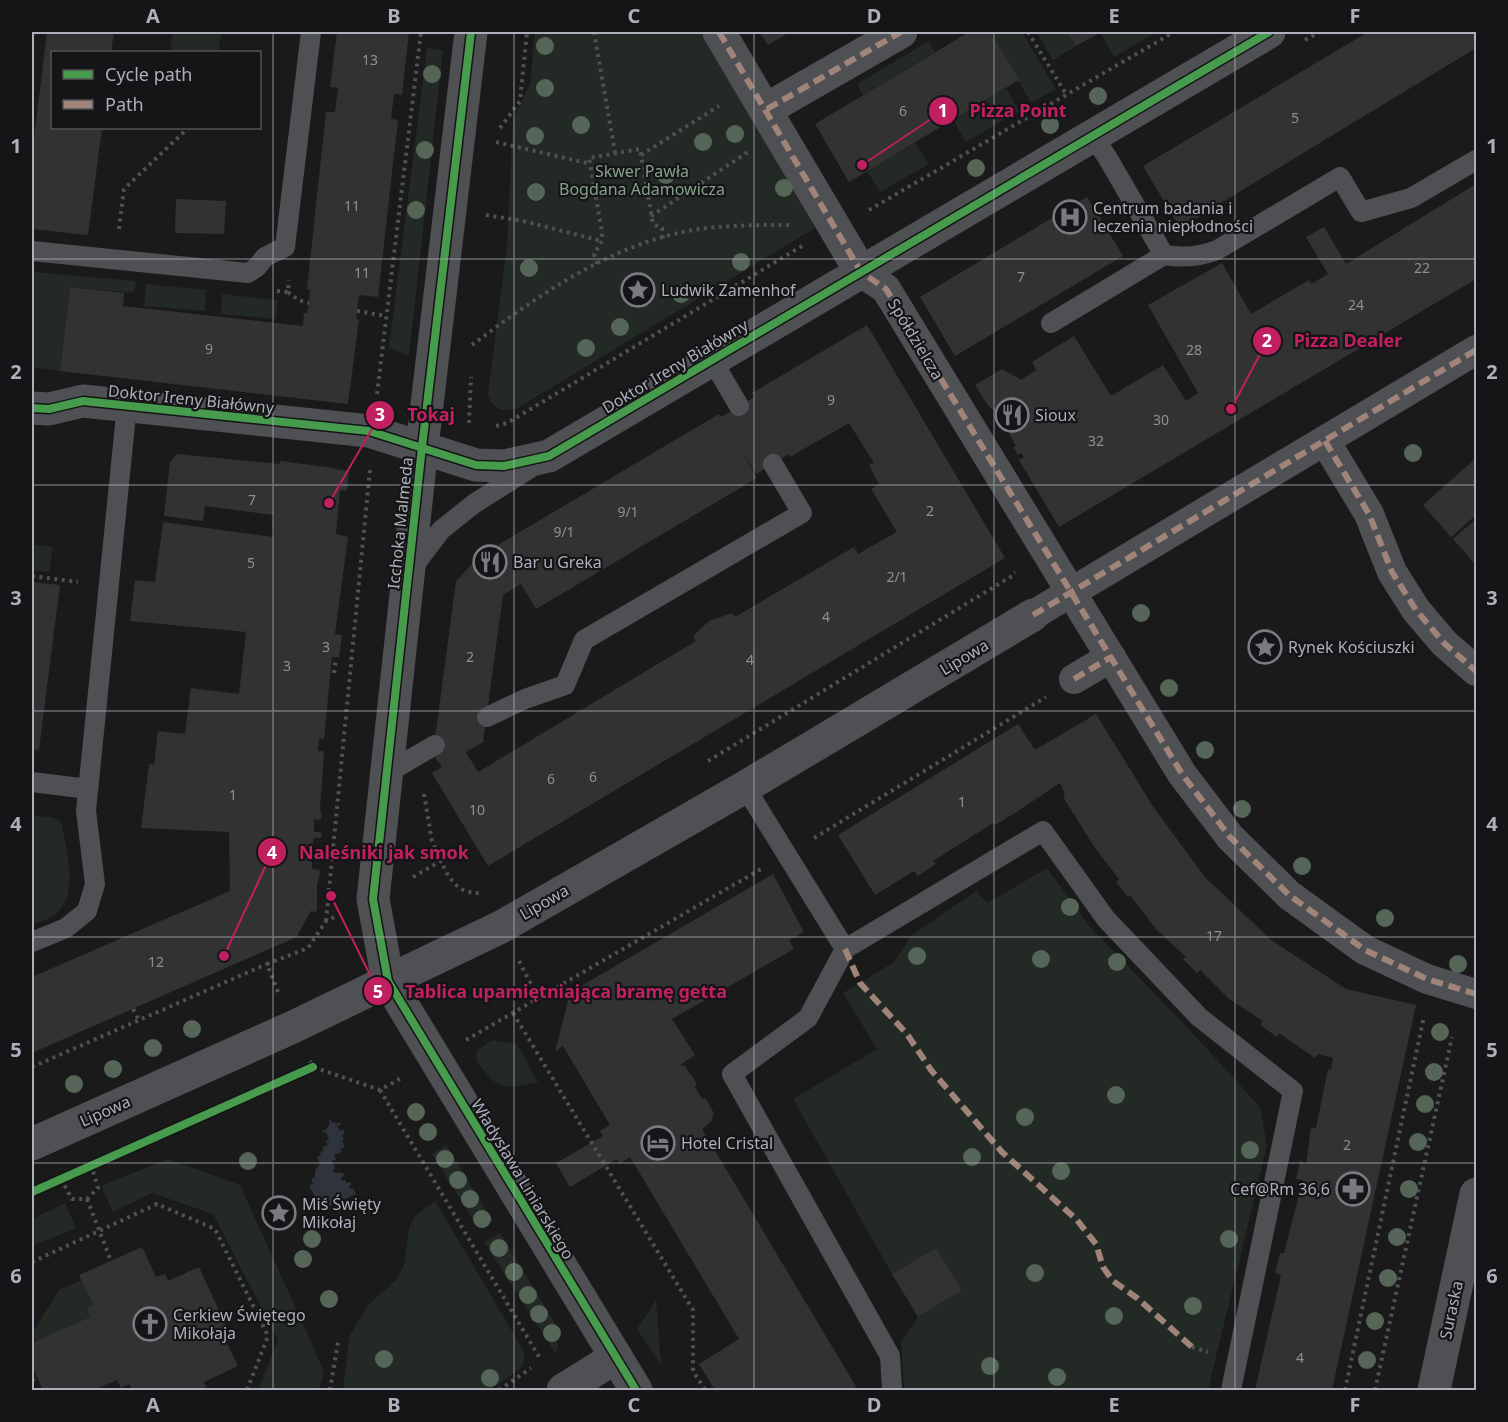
<svg xmlns="http://www.w3.org/2000/svg" width="1508" height="1422" font-family="'Noto Sans',sans-serif">
<style>
.green{fill:#232924}
.water{fill:#2e333c}
.building{fill:#323233;fill-rule:evenodd}
.lines{fill:none;stroke-linecap:round;stroke-linejoin:round}
.path{stroke:#505154;stroke-width:4;stroke-dasharray:3 4.5;stroke-linecap:butt}
.service{stroke:#4f5053;stroke-width:20}
.pedestrian{stroke:#4f5053;stroke-width:30}
.minor{stroke:#4f5053;stroke-width:33}
.tertiary{stroke:#4f5053;stroke-width:33}
.quiet{stroke:#a18479;stroke-width:6;stroke-dasharray:12 6;stroke-linecap:butt}
.cycleway-casing{stroke:#151416;stroke-width:11}
.cycleway{stroke:#469c4c;stroke-width:8}
.tree{fill:#556558}
.grid{fill:none;stroke:#adafba;stroke-width:1.5;stroke-opacity:0.55}
.labels{text-anchor:middle;dominant-baseline:central;stroke-width:4.5;stroke-linejoin:round;paint-order:stroke}
.number-label{font-size:14px;fill:#8e9098}
.park-label{font-size:16px;fill:#85a38b;stroke:#151416}
.poi-label{font-size:16px;fill:#adafba;stroke:#151416;text-anchor:start}
.street-label{font-size:16px;fill:#adafba;stroke:#151416}
.leader{fill:none;stroke:#c12060;stroke-width:2}
.callout-dot{fill:#c12060;stroke:#151416;stroke-width:2}
.mark-label{font-size:18px;text-anchor:middle;font-weight:bold;fill:#fff}
.callout-label{font-size:18px;text-anchor:middle;font-weight:bold;fill:#c12060;stroke:#151416;stroke-width:4.5;stroke-linejoin:round;paint-order:stroke}
.neatline{fill:none;stroke:#adafba;stroke-width:2}
.grid-label{font-size:20px;text-anchor:middle;font-weight:bold;fill:#adafba}
</style>
<rect width="100%" height="100%" fill="#1a1a1a"/>
<g class="green">
<polygon points="172,32 222,32 218,52 170,52"/>
<path d="M535,32H704L820,225L516,409C501,412 493,409 488,394L507,246L513,119L530,84Z"/>
<polygon points="990,32 1022,32 1056,89 1031,103"/>
<polygon points="1036,32 1067,32 1076,46 1053,60"/>
<polygon points="1100,32 1157,32 1114,57"/>
<polygon points="929,41 935,52 863,95 857,84"/>
<polygon points="427,48 443,50 409,356 389,348"/>
<polygon points="1006,88 1019,111 966,142 953,120"/>
<polygon points="915,143 929,164 880,192 867,171"/>
<polygon points="33,272 136,281 134,293 70,287 60,371 32,367"/>
<polygon points="146,284 206,290 205,311 144,306"/>
<polygon points="222,294 278,300 276,319 221,314"/>
<polygon points="32,544 53,547 49,572 32,570"/>
<path d="M32,816L52,817L61,822C66,848 81,898 53,916C47,920 38,922 32,925Z"/>
<polygon points="1047,868 1091,928 1185,1025 1260,1107 1267,1146 1208,1390 904,1390 901,1341 918,1317 962,1290 936,1248 892,1274 793,1099 877,1049 843,993 894,962 912,935 976,891 988,903"/>
<path d="M492,1040L517,1044L538,1082C504,1090 497,1090 476,1060L477,1050Z"/>
<polygon points="446,1145 493,1221 479,1229 432,1154"/>
<polygon points="168,1159 240,1185 316,1353 324,1373 319,1390 258,1390 278,1340 213,1214 152,1193 113,1212 101,1186"/>
<polygon points="435,1201 525,1353 523,1364 519,1370 490,1390 343,1390 349,1337 367,1306 396,1280 404,1265 409,1228 415,1216"/>
<polygon points="65,1203 76,1228 32,1246 32,1219"/>
<polygon points="500,1233 556,1325 558,1346 556,1354 484,1242"/>
<polygon points="82,1280 93,1305 87,1308 90,1317 36,1342 32,1333 59,1290"/>
<polygon points="656,1300 661,1365 637,1329"/>
</g>
<polygon class="water" points="331,1119 332,1123 335,1122 336,1124 340,1122 341,1125 337,1126 340,1131 343,1129 345,1134 342,1135 344,1140 342,1141 345,1147 340,1149 342,1152 334,1155 336,1159 332,1161 335,1168 333,1170 335,1173 343,1173 344,1176 341,1177 342,1181 345,1180 347,1183 350,1182 352,1184 349,1186 350,1189 353,1188 356,1194 321,1210 309,1185 313,1184 311,1179 315,1177 315,1170 320,1164 317,1157 321,1155 320,1152 324,1150 322,1147 328,1145 326,1141 329,1139 326,1132 323,1133 322,1131 328,1128 328,1126 330,1124 329,1121"/>
<g class="building">
<polygon points="47,32 114,32 111,52 52,52 52,128 102,128 88,235 32,229 32,153"/>
<polygon points="337,32 409,32 402,95 394,94 391,119 398,120 378,297 359,295 356,319 359,320 348,404 60,371 70,287 124,293 123,306 303,326 304,313 307,313 309,303 310,290 307,289 326,112 335,112 338,88 330,87"/>
<polygon points="759,32 790,32 768,45"/>
<polygon points="969,32 990,32 1019,80 849,182 815,124"/>
<polygon points="1067,32 1101,32 1076,46"/>
<polygon points="1368,32 1476,32 1476,48 1180,228 1143,166"/>
<polygon points="1476,184 1476,279 1059,527 1019,460 1024,457 1021,453 1018,455 1013,447 1016,446 997,411 996,413 987,404 975,385 1002,369 1021,380 1036,370 1032,362 1074,336 1111,396 1163,365 1186,401 1198,393 1148,305 1222,263 1251,314 1309,280 1311,284 1328,274 1306,237 1324,227 1346,264"/>
<polygon points="1087,197 1123,256 955,356 920,297"/>
<polygon points="176,199 226,201 224,234 175,233"/>
<path d="M867,325L1005,558L488,866L432,773L442,767L433,754L456,581L481,555L719,414L721,417L754,397L752,393ZM849,423L874,463L869,465L879,484L871,489L897,532L858,554L854,547L735,617L732,613L709,621L693,636L696,641L478,772L466,752L483,742L503,595L521,584L536,609L757,478L740,448L756,474L789,454L790,457Z"/>
<polygon points="177,454 280,464 280,461 335,468 335,469 349,471 347,491 340,490 336,534 348,537 335,634 342,635 339,658 332,657 324,739 319,738 318,751 323,751 324,757 320,808 322,817 320,820 314,819 314,832 320,832 322,835 320,838 313,838 313,850 319,851 320,855 319,857 312,857 312,869 319,870 320,873 317,885 317,909 316,912 311,911 298,934 299,936 32,1053 32,977 230,891 229,832 141,828 149,764 154,765 158,731 185,734 191,688 239,694 246,632 130,621 135,580 155,582 163,522 273,537 274,529 272,529 274,515 205,506 203,521 164,516 170,462"/>
<polygon points="1476,458 1476,515 1451,537 1423,505"/>
<polygon points="1476,519 1476,565 1453,539"/>
<polygon points="32,582 60,585 39,750 32,749"/>
<polygon points="1096,714 1152,805 1204,876 1271,940 1346,989 1416,1005 1332,1390 1255,1390 1281,1275 1275,1273 1280,1253 1284,1253 1303,1180 1296,1179 1300,1160 1306,1164 1311,1128 1316,1128 1328,1069 1331,1070 1333,1058 1318,1054 1315,1058 1279,1033 1277,1037 1260,1025 1263,1021 1229,999 1200,970 1197,973 1183,959 1186,957 1156,929 1130,895 1128,897 1116,882 1119,879 1095,848 1063,797 1065,794 1060,783 1015,813 995,825 993,823 933,861 936,864 918,876 914,871 875,895 838,835 1018,724 1035,750"/>
<polygon points="773,874 804,932 789,940 794,949 672,1019 695,1055 680,1065 685,1066 697,1084 695,1087 702,1099 705,1098 714,1113 711,1122 702,1129 857,1388 854,1390 715,1390 699,1364 739,1339 630,1157 620,1164 617,1159 570,1187 556,1163 603,1136 600,1131 610,1125 563,1046 555,1052 568,1001 564,996"/>
<polygon points="142,1247 156,1277 165,1274 168,1281 199,1267 228,1330 222,1333 238,1366 204,1382 206,1387 198,1390 132,1390 129,1384 121,1388 117,1380 94,1390 43,1390 32,1366 32,1343 90,1317 87,1308 93,1305 79,1275"/>
<polygon points="936,1248 962,1290 918,1317 892,1274"/>
</g>
<g class="lines">
<g class="path">
<polyline points="594,32 615,153"/>
<polyline points="1028,32 1066,94"/>
<polyline points="1305,40 1320,32"/>
<polyline points="500,128 520,101 527,32"/>
<polyline points="496,142 591,164"/>
<polyline points="641,155 719,106"/>
<polyline points="869,210 1174,32"/>
<polyline points="486,215 523,221 602,241"/>
<polyline points="651,216 748,152"/>
<polyline points="119,229 124,189 188,128"/>
<polyline points="597,264 594,254 602,241 602,232 589,158 640,149 653,224 662,228 663,238"/>
<polyline points="277,291 288,292 289,280"/>
<polyline points="288,292 298,300 309,303"/>
<polyline points="357,311 386,316"/>
<path d="M472,345C540,294 614,242 699,229C730,225 760,225 791,225"/>
<polyline points="377,394 421,32"/>
<polyline points="469,423 471,377"/>
<polyline points="496,426 507,423 519,416 802,246"/>
<polyline points="32,576 78,582"/>
<polyline points="334,673 336,659"/>
<polyline points="708,761 1012,576 1015,572"/>
<polyline points="424,794 432,841 441,861"/>
<polyline points="814,838 1046,697"/>
<path d="M413,877L441,861C450,881 458,894 482,893"/>
<polyline points="326,921 370,469"/>
<polyline points="519,961 538,998"/>
<polyline points="278,992 267,964 308,948 326,921 337,916"/>
<polyline points="133,1009 139,1020"/>
<polyline points="513,1013 693,1310 693,1371 705,1390"/>
<polyline points="466,1040 761,869"/>
<polyline points="310,1061 313,1067 380,1090 403,1077"/>
<polyline points="32,1067 267,964"/>
<polyline points="380,1090 541,1360"/>
<polyline points="61,1179 72,1199 87,1199 98,1188 91,1164"/>
<polyline points="87,1199 111,1261"/>
<polyline points="32,1262 157,1204 215,1229 268,1336 247,1390"/>
<polyline points="1192,1347 1208,1352"/>
<polyline points="32,1380 37,1377"/>
<polyline points="330,1390 338,1342"/>
<polyline points="499,1390 531,1368"/>
<polyline points="1345,1390 1424,1016"/>
<polyline points="1375,1390 1452,1037"/>
</g>
<g class="service">
<path d="M1093,136L1107,157L1164,255C1183,258 1200,257 1217,250L1340,177L1361,212L1411,198L1476,160"/>
<polyline points="32,251 248,273 257,267 265,257 285,247 311,32"/>
<polyline points="1051,323 1164,255"/>
<polyline points="712,360 739,406"/>
<polyline points="413,567 441,530 475,503 529,469"/>
<polyline points="487,717 525,699 565,685 584,640 802,513 773,464"/>
<polyline points="387,773 435,745"/>
<polyline points="32,782 88,789"/>
<polyline points="745,787 845,949 1043,831 1106,919 1199,1017 1293,1091 1231,1390"/>
<polyline points="32,942 66,928 87,911 95,884 86,811 127,405"/>
<polyline points="845,949 808,1018 732,1074 890,1356 892,1390"/>
</g>
<g class="pedestrian">
<polyline points="861,272 886,289 1182,774 1230,837 1289,895 1365,950 1427,979 1476,994"/>
<polyline points="1325,441 1369,514 1392,572 1416,610 1444,643 1476,671"/>
<polyline points="1033,615 1476,350"/>
<polyline points="1074,679 1111,657"/>
</g>
<g class="minor">
<polyline points="719,32 861,272"/>
<polyline points="767,109 901,32"/>
<polyline points="32,408 49,409 83,401 369,431 476,465 504,466 549,456 1269,32"/>
<polyline points="388,981 501,927 745,787 1033,615"/>
<polyline points="563,1390 616,1357"/>
<polyline points="1434,1390 1476,1194"/>
</g>
<g class="tertiary">
<polyline points="471,32 422,447 373,899 388,981 636,1390"/>
<polyline points="32,1144 293,1027 388,981"/>
</g>
<g class="quiet">
<polyline points="719,32 861,272 886,289 1182,774 1230,837 1289,895 1365,950 1427,979 1476,994"/>
<polyline points="767,109 901,32"/>
<polyline points="1325,441 1369,514 1392,572 1416,610 1444,643 1476,671"/>
<polyline points="1033,615 1476,350"/>
<polyline points="1074,679 1111,657"/>
<polyline points="845,949 860,983 907,1034 931,1070 1002,1152 1077,1220 1096,1244 1103,1267 1113,1281 1137,1298 1192,1347"/>
</g>
<g class="cycleway-casing">
<g id="cycleway">
<polyline points="471,32 422,447 373,899 388,981 636,1390"/>
<polyline points="32,408 49,409 83,401 369,431 476,465 504,466 549,456 1269,32"/>
<polyline points="32,1192 313,1067"/>
</g>
</g>
<use href="#cycleway" class="cycleway"/>
</g>
<g class="tree">
<circle cx="545" cy="46" r="9"/>
<circle cx="432" cy="74" r="9"/>
<circle cx="545" cy="88" r="9"/>
<circle cx="1098" cy="96" r="9"/>
<circle cx="581" cy="125" r="9"/>
<circle cx="1050" cy="125" r="9"/>
<circle cx="735" cy="134" r="9"/>
<circle cx="535" cy="136" r="9"/>
<circle cx="703" cy="142" r="9"/>
<circle cx="425" cy="150" r="9"/>
<circle cx="976" cy="168" r="9"/>
<circle cx="666" cy="175" r="9"/>
<circle cx="784" cy="188" r="9"/>
<circle cx="536" cy="192" r="9"/>
<circle cx="416" cy="210" r="9"/>
<circle cx="741" cy="262" r="9"/>
<circle cx="529" cy="268" r="9"/>
<circle cx="681" cy="294" r="9"/>
<circle cx="620" cy="327" r="9"/>
<circle cx="586" cy="348" r="9"/>
<circle cx="1413" cy="453" r="9"/>
<circle cx="1141" cy="613" r="9"/>
<circle cx="1169" cy="688" r="9"/>
<circle cx="1205" cy="750" r="9"/>
<circle cx="1242" cy="809" r="9"/>
<circle cx="1302" cy="866" r="9"/>
<circle cx="1070" cy="907" r="9"/>
<circle cx="1385" cy="918" r="9"/>
<circle cx="917" cy="956" r="9"/>
<circle cx="1041" cy="959" r="9"/>
<circle cx="1117" cy="962" r="9"/>
<circle cx="1458" cy="964" r="9"/>
<circle cx="192" cy="1029" r="9"/>
<circle cx="1440" cy="1032" r="9"/>
<circle cx="153" cy="1048" r="9"/>
<circle cx="113" cy="1069" r="9"/>
<circle cx="1434" cy="1072" r="9"/>
<circle cx="74" cy="1084" r="9"/>
<circle cx="1116" cy="1095" r="9"/>
<circle cx="1425" cy="1104" r="9"/>
<circle cx="416" cy="1112" r="9"/>
<circle cx="1025" cy="1117" r="9"/>
<circle cx="428" cy="1132" r="9"/>
<circle cx="1418" cy="1142" r="9"/>
<circle cx="1250" cy="1150" r="9"/>
<circle cx="972" cy="1157" r="9"/>
<circle cx="445" cy="1159" r="9"/>
<circle cx="248" cy="1161" r="9"/>
<circle cx="1061" cy="1171" r="9"/>
<circle cx="458" cy="1180" r="9"/>
<circle cx="1409" cy="1189" r="9"/>
<circle cx="470" cy="1199" r="9"/>
<circle cx="482" cy="1219" r="9"/>
<circle cx="1397" cy="1237" r="9"/>
<circle cx="312" cy="1239" r="9"/>
<circle cx="1229" cy="1239" r="9"/>
<circle cx="499" cy="1248" r="9"/>
<circle cx="303" cy="1259" r="9"/>
<circle cx="514" cy="1272" r="9"/>
<circle cx="1035" cy="1273" r="9"/>
<circle cx="1388" cy="1278" r="9"/>
<circle cx="528" cy="1295" r="9"/>
<circle cx="329" cy="1299" r="9"/>
<circle cx="1193" cy="1306" r="9"/>
<circle cx="539" cy="1314" r="9"/>
<circle cx="1114" cy="1316" r="9"/>
<circle cx="1375" cy="1321" r="9"/>
<circle cx="552" cy="1333" r="9"/>
<circle cx="384" cy="1359" r="9"/>
<circle cx="1367" cy="1360" r="9"/>
<circle cx="990" cy="1366" r="9"/>
<circle cx="1057" cy="1377" r="9"/>
<circle cx="490" cy="1378" r="9"/>
</g>
<path class="grid" d="M273,32V1390M514,32V1390M754,32V1390M994,32V1390M1235,32V1390M32,259H1476M32,485H1476M32,711H1476M32,937H1476M32,1163H1476"/>
<defs>
<g id="hospital-ring" transform="scale(1.725)"><circle r="9.5" fill="#151416" stroke="#7a7b82" stroke-width="1.5"/><path d="M-5-5h3v3.5h4V-5h3V5h-3V1.5h-4V5h-3Z" fill="#7a7b82"/></g>
<g id="sight-ring" transform="scale(1.725)"><circle r="9.5" fill="#151416" stroke="#7a7b82" stroke-width="1.5"/><path d="M0-6L1.8-2.2L6-1.7L2.9 1.2L3.7 5.4L0 3.3L-3.7 5.4L-2.9 1.2L-6-1.7L-1.8-2.2Z" fill="#7a7b82"/></g>
<g id="restaurant-ring" transform="scale(1.725)"><circle r="9.5" fill="#151416" stroke="#7a7b82" stroke-width="1.5"/><path d="M-5-6h1v4h1v-4h1v4h1v-4h1v5L-1.5 .5V6h-2V.5L-5-1ZM5-6V6H3V1.5H1.5Q1.5-4 5-6Z" fill="#7a7b82"/></g>
<g id="hotel-ring" transform="scale(1.725)"><circle r="9.5" fill="#151416" stroke="#7a7b82" stroke-width="1.5"/><path d="M-6-4.5h1.5V1H6V5H4.5V3h-9V5H-6ZM-4 0a1.8 1.8 0 1 1 3.6 0ZM.5 0V-2.5h3Q6-2.5 6 0Z" fill="#7a7b82"/></g>
<g id="pharmacy-ring" transform="scale(1.725)"><circle r="9.5" fill="#151416" stroke="#7a7b82" stroke-width="1.5"/><path d="M-2-6h4v4h4v4h-4v4h-4v-4h-4v-4h4Z" fill="#7a7b82"/></g>
<g id="church-ring" transform="scale(1.725)"><circle r="9.5" fill="#151416" stroke="#7a7b82" stroke-width="1.5"/><path d="M-1.2-6h2.4v3.5h3.3v2.4h-3.3V6h-2.4V-.1h-3.3v-2.4h3.3Z" fill="#7a7b82"/></g>
</defs>
<g fill-rule="evenodd">
<use href="#hospital-ring" x="1070" y="217"/>
<use href="#sight-ring" x="638" y="290"/>
<use href="#restaurant-ring" x="1012" y="415"/>
<use href="#restaurant-ring" x="490" y="562"/>
<use href="#sight-ring" x="1265" y="647"/>
<use href="#hotel-ring" x="658" y="1143"/>
<use href="#pharmacy-ring" x="1353" y="1189"/>
<use href="#sight-ring" x="279" y="1213"/>
<use href="#church-ring" x="150" y="1324"/>
</g>
<g class="labels">
<g class="number-label">
<text x="370" y="59">13</text>
<text x="903" y="110">6</text>
<text x="1295" y="117">5</text>
<text x="352" y="205">11</text>
<text x="1422" y="267">22</text>
<text x="362" y="272">11</text>
<text x="1021" y="276">7</text>
<text x="1356" y="304">24</text>
<text x="209" y="348">9</text>
<text x="1194" y="349">28</text>
<text x="831" y="399">9</text>
<text x="1161" y="419">30</text>
<text x="1096" y="440">32</text>
<text x="252" y="499">7</text>
<text x="930" y="510">2</text>
<text x="628" y="511">9/1</text>
<text x="564" y="531">9/1</text>
<text x="251" y="562">5</text>
<text x="897" y="576">2/1</text>
<text x="826" y="616">4</text>
<text x="326" y="646">3</text>
<text x="470" y="656">2</text>
<text x="750" y="659">4</text>
<text x="287" y="665">3</text>
<text x="593" y="776">6</text>
<text x="551" y="778">6</text>
<text x="233" y="794">1</text>
<text x="962" y="801">1</text>
<text x="477" y="809">10</text>
<text x="1214" y="935">17</text>
<text x="156" y="961">12</text>
<text x="1347" y="1144">2</text>
<text x="1300" y="1357">4</text>
</g>
<g class="park-label">
<text x="642" y="171">Skwer Pawła<tspan x="642" dy="18">Bogdana Adamowicza</tspan></text>
</g>
<g class="poi-label">
<text x="1093" y="208">Centrum badania i<tspan x="1093" dy="18">leczenia niepłodności</tspan></text>
<text x="661" y="290">Ludwik Zamenhof</text>
<text x="1035" y="415">Sioux</text>
<text x="513" y="562">Bar u Greka</text>
<text x="1288" y="647">Rynek Kościuszki</text>
<text x="681" y="1143">Hotel Cristal</text>
<text x="1330" y="1189" text-anchor="end">Cef@Rm 36,6</text>
<text x="302" y="1204">Miś Święty<tspan x="302" dy="18">Mikołaj</tspan></text>
<text x="173" y="1315">Cerkiew Świętego<tspan x="173" dy="18">Mikołaja</tspan></text>
</g>
<g class="street-label">
<text transform="translate(916 339) rotate(59)">Spółdzielcza</text>
<text transform="translate(675 366) rotate(-31)">Doktor Ireny Białówny</text>
<text transform="translate(191 399) rotate(6)">Doktor Ireny Białówny</text>
<text transform="translate(400 523) rotate(-84)">Icchoka Malmeda</text>
<text transform="translate(964 657) rotate(-31)">Lipowa</text>
<text transform="translate(544 902) rotate(-30)">Lipowa</text>
<text transform="translate(105 1111) rotate(-24)">Lipowa</text>
<text transform="translate(523 1179) rotate(59)">Władysława Liniarskiego</text>
<text transform="translate(1451 1310) rotate(-78)">Suraska</text>
</g>
</g>
<path class="leader" d="M862 165L943 111M1231 409L1267 341M329 503L380 415M224 956L272 852M331 896L378 991"/>
<g class="callout-dot">
<circle cx="862" cy="165" r="6"/>
<circle cx="1231" cy="409" r="6"/>
<circle cx="329" cy="503" r="6"/>
<circle cx="224" cy="956" r="6"/>
<circle cx="331" cy="896" r="6"/>
<circle cx="943" cy="111" r="15"/>
<circle cx="1267" cy="341" r="15"/>
<circle cx="380" cy="415" r="15"/>
<circle cx="272" cy="852" r="15"/>
<circle cx="378" cy="991" r="15"/>
</g>
<g class="mark-label">
<text x="943" y="117">1</text>
<text x="1267" y="347">2</text>
<text x="380" y="421">3</text>
<text x="272" y="859">4</text>
<text x="378" y="998">5</text>
</g>
<g class="callout-label">
<text x="1018" y="117">Pizza Point</text>
<text x="1348" y="347">Pizza Dealer</text>
<text x="431" y="421">Tokaj</text>
<text x="384" y="859">Naleśniki jak smok</text>
<text x="566" y="998">Tablica upamiętniająca bramę getta</text>
</g>
<rect width="1508" height="1422" fill="none" stroke="#151416" stroke-width="66"/>
<rect x="51" y="51" width="210" height="78" fill="#151416" stroke="#525258" stroke-width="1.5"/>
<rect x="63" y="70" width="30" height="9" fill="#469c4c" stroke="#525258" stroke-width="1.5"/>
<text x="105" y="81" font-size="18" fill="#adafba">Cycle path</text>
<rect x="63" y="100" width="30" height="9" fill="#a18479" stroke="#525258" stroke-width="1.5"/>
<text x="105" y="111" font-size="18" fill="#adafba">Path</text>
<rect x="33" y="33" width="1442" height="1356" class="neatline"/>
<g class="grid-label">
<text x="153" y="23">A</text>
<text x="394" y="23">B</text>
<text x="634" y="23">C</text>
<text x="874" y="23">D</text>
<text x="1114" y="23">E</text>
<text x="1355" y="23">F</text>
<text x="16" y="153">1</text>
<text x="1492" y="153">1</text>
<text x="16" y="379">2</text>
<text x="1492" y="379">2</text>
<text x="16" y="605">3</text>
<text x="1492" y="605">3</text>
<text x="16" y="831">4</text>
<text x="1492" y="831">4</text>
<text x="16" y="1057">5</text>
<text x="1492" y="1057">5</text>
<text x="16" y="1283">6</text>
<text x="1492" y="1283">6</text>
<text x="153" y="1412">A</text>
<text x="394" y="1412">B</text>
<text x="634" y="1412">C</text>
<text x="874" y="1412">D</text>
<text x="1114" y="1412">E</text>
<text x="1355" y="1412">F</text>
</g>
</svg>
